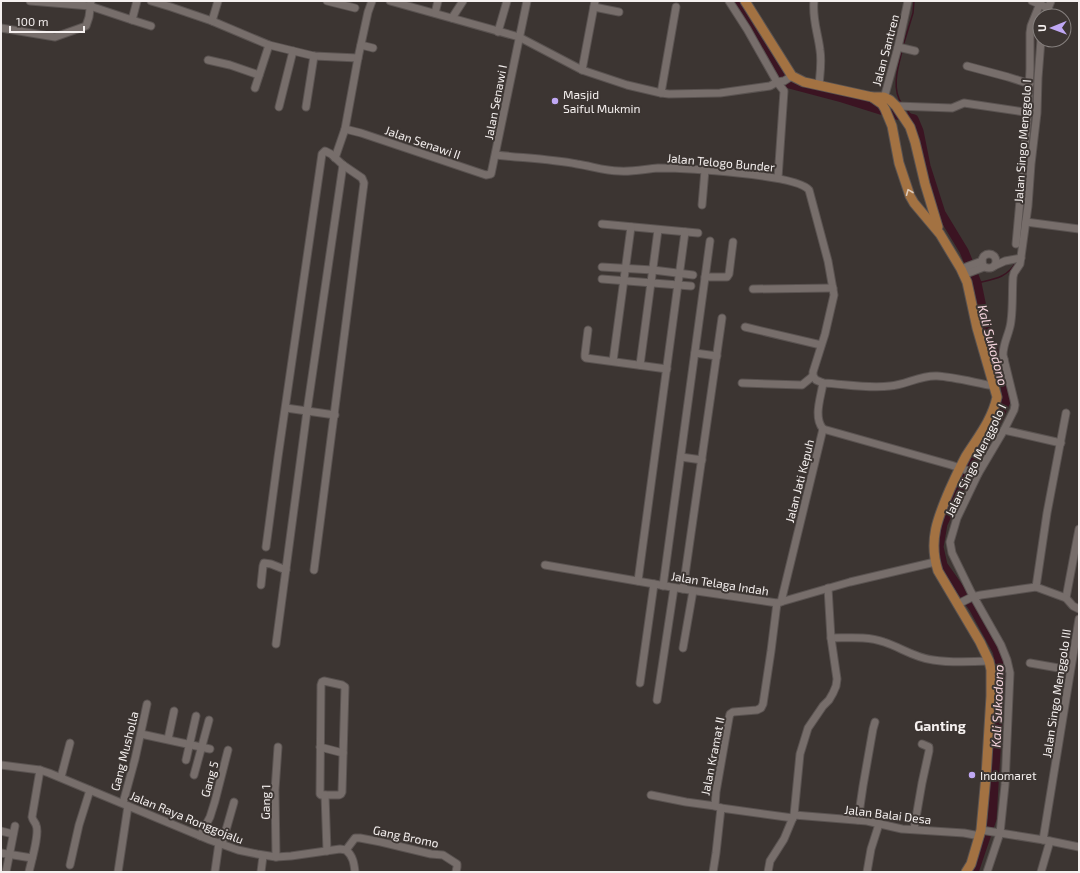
<svg xmlns="http://www.w3.org/2000/svg" width="1080" height="873" font-family="'Exo 2',sans-serif">
<style>
.lines{fill:none;stroke-linecap:round;stroke-linejoin:round}
.stream{stroke:#3b1422;stroke-width:1.5}
.river{stroke:#3b1422;stroke-width:9}
.minor-casing{stroke:#5a5351;stroke-width:9}
.major-casing{stroke:#5a5351;stroke-width:11}
.minor{stroke:#776e6b;stroke-width:7}
.major{stroke:#a37242;stroke-width:9}
.oneway{stroke:#dccabb}
.poi-dot{fill:#c0a8f4;stroke:#3c3532;stroke-width:1.5}
.labels{text-anchor:middle;dominant-baseline:central;stroke-width:4;stroke-linejoin:round;paint-order:stroke}
.street-label{font-size:12px;fill:#f5f0ef;stroke:#3c3532}
.poi-label{font-size:12px;fill:#f5f0ef;stroke:#3c3532;text-anchor:start}
.water-label{font-size:13px;font-style:italic;fill:#f5d4dd;stroke:#3c3532}
.quarter-label{font-size:14px;font-weight:bold;fill:#f5f0ef;stroke:#3c3532}
</style>
<rect width="100%" height="100%" fill="#3c3532"/>
<g class="lines">
<g class="stream">
<polyline points="903,46 913,13 914,1"/>
<polyline points="1033,50 1034,28"/>
<polyline points="1033,64 1034,98"/>
<path d="M902,104C891,89 898,67 902,51"/>
<polyline points="907,110 914,119"/>
<polyline points="1031,136 1034,108"/>
<polyline points="1024,211 1027,173"/>
<path d="M977,283C994,279 1007,278 1016,262"/>
</g>
<polyline class="river" points="737,1 789,84 842,98 893,114 914,119 919,131 926,166 941,213 964,251 977,283 987,332 1004,378 1007,399 999,417 973,459 943,524 939,547 943,565 974,609 997,651 1001,668 992,819 974,872"/>
<g class="minor-casing">
<g id="minor">
<polyline points="30,1 90,6 132,20 137,1"/>
<polyline points="151,1 171,7 212,21 269,45 314,56 358,58"/>
<polyline points="327,1 355,8"/>
<polyline points="390,1 519,37 582,70 627,85 661,93 669,94 720,93 770,86 777,82 784,81 792,76"/>
<polyline points="729,1 747,29 777,82 784,91 778,178"/>
<path d="M814,1C812,19 818,33 820,50C822,62 820,74 819,85"/>
<polyline points="1032,1 1048,8"/>
<polyline points="594,7 619,12"/>
<polyline points="435,13 438,1"/>
<polyline points="1045,16 1051,1"/>
<polyline points="452,18 463,1"/>
<polyline points="132,20 151,26"/>
<polyline points="212,21 218,1"/>
<polyline points="1,28 55,37 86,26 89,17 91,1"/>
<polyline points="498,32 507,1"/>
<polyline points="361,45 373,48"/>
<polyline points="898,47 915,51"/>
<polyline points="208,60 230,65 259,75"/>
<polyline points="967,66 1008,77 1030,84"/>
<polyline points="582,70 595,1"/>
<polyline points="255,88 269,45"/>
<polyline points="661,93 676,7"/>
<polyline points="883,102 898,47 908,1"/>
<polyline points="896,106 952,108 964,103 1031,113"/>
<polyline points="279,107 293,51"/>
<polyline points="306,107 314,56"/>
<polyline points="345,129 361,133 486,175 491,174 527,1"/>
<path d="M496,155C523,158 551,159 577,164C591,166 605,171 619,171C632,172 645,169 658,168C682,168 797,174 809,190L828,261L834,295L825,334L813,372V376L816,380L823,383C844,384 869,389 890,386C906,385 920,375 937,376C955,377 976,383 994,386"/>
<polyline points="335,158 345,129 358,58 368,12 372,1"/>
<polyline points="702,205 705,170"/>
<polyline points="1026,222 1079,229"/>
<polyline points="602,224 698,233"/>
<polyline points="1016,244 1028,113 1030,69 1030,33 1031,26 1041,1"/>
<circle cx="989" cy="261" r="7"/>
<polyline points="994,266 1005,261 1021,258"/>
<polyline points="602,267 653,270 693,275"/>
<polyline points="961,269 982,261"/>
<polyline points="963,275 984,267"/>
<polyline points="705,277 727,277 729,274 733,242"/>
<polyline points="602,279 691,286"/>
<polyline points="753,289 833,288"/>
<polyline points="745,327 821,345"/>
<polyline points="588,330 585,354 585,357 586,358 667,369"/>
<polyline points="695,353 717,356"/>
<polyline points="613,361 631,227"/>
<polyline points="987,364 1004,359"/>
<polyline points="640,365 658,230"/>
<polyline points="742,383 802,385 813,376"/>
<path d="M823,383C821,397 813,417 823,429"/>
<polyline points="286,408 335,415"/>
<polyline points="823,429 951,465 978,474"/>
<polyline points="1004,430 1061,443"/>
<polyline points="681,457 702,460"/>
<polyline points="266,547 278,457 322,154 325,151 331,154 343,165 362,178 364,183 314,570"/>
<polyline points="545,565 683,589 777,603 850,582 935,562"/>
<polyline points="638,581 685,232"/>
<polyline points="261,585 263,566 264,563 271,564 286,570"/>
<polyline points="663,586 710,241"/>
<polyline points="1036,587 1047,513 1066,413"/>
<polyline points="683,589 722,318"/>
<polyline points="1066,598 1079,529"/>
<polyline points="781,602 823,429"/>
<polyline points="958,604 972,597 981,595 1036,587 1066,598 1073,606 1079,609"/>
<path d="M831,638C848,638 867,636 884,642C900,647 915,658 933,660C951,663 970,662 989,661"/>
<polyline points="276,644 307,411 343,165"/>
<polyline points="683,648 693,591"/>
<polyline points="1030,663 1070,670"/>
<polygon points="324,681 342,685 345,687 342,792 341,794 339,795 321,795 320,794 321,685 322,682"/>
<polyline points="640,683 654,584"/>
<polyline points="657,700 674,588"/>
<polyline points="141,734 210,749"/>
<polyline points="168,739 174,711"/>
<polyline points="320,747 343,753"/>
<polyline points="186,760 196,716"/>
<path d="M1,765L40,770L49,773L210,840L238,850L257,854L276,857L291,856L340,849L346,850C353,856 354,863 355,872"/>
<polyline points="194,775 209,720"/>
<polyline points="61,777 70,743"/>
<polyline points="325,795 327,851"/>
<polyline points="651,795 686,802 715,806 721,808 793,818"/>
<polyline points="123,803 135,759 147,704"/>
<polyline points="715,806 716,792 729,718 730,714 733,712 757,710 761,708 763,704 771,651 777,603"/>
<polyline points="794,815 867,821 902,829 964,833 980,836"/>
<polyline points="858,820 863,786 873,729 875,722"/>
<polyline points="914,829 922,783 929,751 929,747 922,744"/>
<polyline points="981,830 1050,841 1079,847"/>
<polyline points="1,831 13,834"/>
<polyline points="200,836 210,817 215,801 228,750"/>
<polyline points="1043,840 1079,619"/>
<polyline points="222,844 234,802"/>
<polyline points="346,850 355,838 360,838 381,842 431,854 443,855 457,864 457,867 456,872"/>
<polyline points="1,853 32,858"/>
<polyline points="276,857 275,790 278,747"/>
<polyline points="70,865 79,825 90,790"/>
<polyline points="215,871 219,843"/>
<polyline points="6,872 15,826"/>
<path d="M29,872C31,862 40,833 36,825C35,822 33,821 32,817L40,770"/>
<polyline points="118,872 128,806"/>
<polyline points="261,872 263,856"/>
<polyline points="713,872 716,853 721,808"/>
<polyline points="768,872 770,861 784,839 794,815 800,754 808,728 823,706 829,700 833,693 836,686 837,679 831,638 828,588"/>
<polyline points="867,872 871,849 879,824"/>
<path d="M987,872L1000,833L1005,785L1010,673L1007,660L1001,645L971,592L952,553L950,542L957,518L978,474L1004,430L1014,410L1015,405L1014,400L1003,355C1003,342 1010,333 1011,321C1013,307 1012,291 1013,277L1014,273L1020,264L1028,206L1031,164L1037,113L1038,78L1041,40"/>
<polyline points="1041,872 1050,841"/>
</g>
</g>
<g class="major-casing">
<g id="major">
<polyline points="745,1 792,76 804,82 872,97 884,97 890,100 896,106 910,127 915,142 925,184 938,227"/>
<path d="M872,97L882,104L885,109L892,126L899,163L910,196L914,203L940,234L961,269L967,282L977,328L997,397C992,420 978,437 966,456C960,467 955,478 950,489C938,517 928,540 938,571L980,642L989,661L991,670V696L986,776L981,830L971,864L966,872"/>
</g>
</g>
<use href="#minor" class="minor"/>
<use href="#major" class="major"/>
</g>
<defs><path id="oneway-chevron" d="M-2-3.5L2.5 0L-2 3.5" fill="none" stroke-width="1.6" stroke-linecap="round" stroke-linejoin="round"/></defs>
<use class="oneway" href="#oneway-chevron" transform="translate(909 192) rotate(-112)"/>
<g class="poi-dot">
<circle cx="555" cy="101" r="4"/>
<circle cx="972" cy="775" r="4"/>
</g>
<g class="labels">
<g class="street-label">
<text transform="translate(885 50) rotate(-75)">Jalan Santren</text>
<text transform="translate(495 102) rotate(-79)">Jalan Senawi I</text>
<text transform="translate(1022 141) rotate(-86)">Jalan Singo Menggolo I</text>
<text transform="translate(423 142) rotate(19)">Jalan Senawi II</text>
<text transform="translate(721 162) rotate(5)">Jalan Telogo Bunder</text>
<text transform="translate(975 460) rotate(-64)">Jalan Singo Menggolo I</text>
<text transform="translate(799 481) rotate(-76)">Jalan Jati Kepuh</text>
<text transform="translate(720 583) rotate(9)">Jalan Telaga Indah</text>
<text transform="translate(1056 693) rotate(-81)">Jalan Singo Menggolo III</text>
<text transform="translate(124 751) rotate(-76)">Gang Musholla</text>
<text transform="translate(712 756) rotate(-79)">Jalan Kramat II</text>
<text transform="translate(209 779) rotate(-75)">Gang 5</text>
<text transform="translate(265 802) rotate(-89)">Gang 1</text>
<text transform="translate(888 814) rotate(7)">Jalan Balai Desa</text>
<text transform="translate(187 817) rotate(22)">Jalan Raya Ronggojalu</text>
<text transform="translate(406 836) rotate(12)">Gang Bromo</text>
</g>
<g class="poi-label">
<text x="563" y="94">Masjid<tspan x="563" dy="14">Saiful Mukmin</tspan></text>
<text x="980" y="775">Indomaret</text>
</g>
<g class="water-label">
<text transform="translate(993 345) rotate(75)">Kali Sukodono</text>
<text transform="translate(997 706) rotate(-88)">Kali Sukodono</text>
</g>
<g class="quarter-label">
<text x="940" y="725">Ganting</text>
</g>
</g>
<rect width="1080" height="873" fill="none" stroke="#f5f0ef" stroke-width="4"/>
<g transform="translate(1052 28) rotate(269)"><circle r="19" fill="#3c3532" stroke="#86807e"/>
<path d="M0-3L7 15L0 10L-7 15Z" fill="#c0a8f4"/>
<text y="-6" font-size="11" font-weight="bold" text-anchor="middle" fill="#f5f0ef">U</text>
</g>
<path d="M10 26v6h74v-6" fill="none" stroke="#f5f0ef" stroke-width="2"/>
<text x="16" y="26" font-size="12" fill="#f5f0ef" stroke="#3c3532" stroke-width="3" paint-order="stroke">100 m</text>
</svg>
